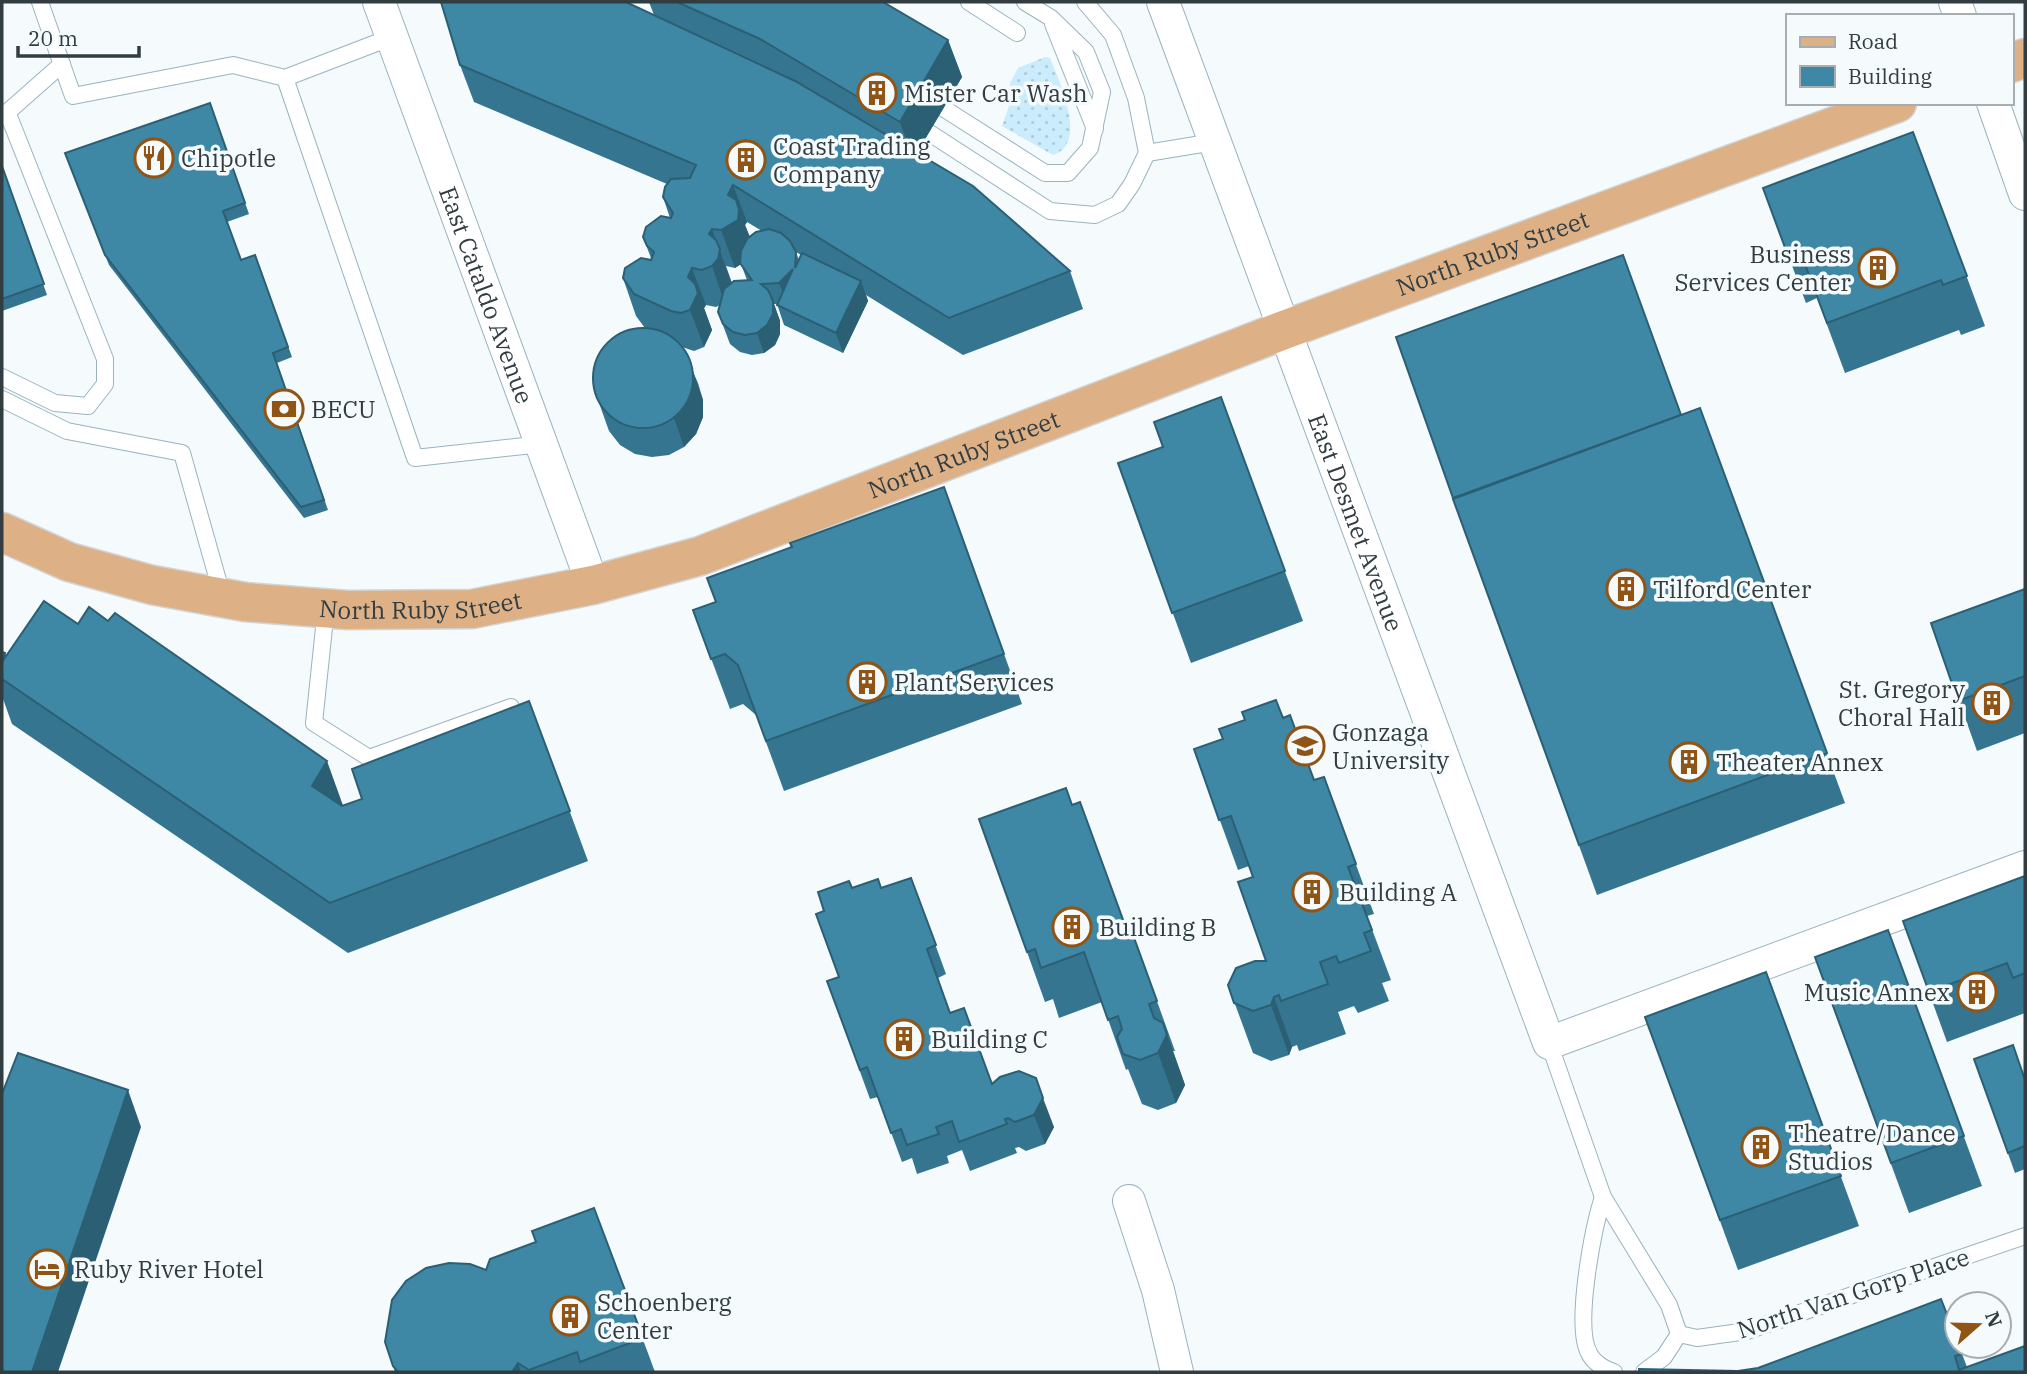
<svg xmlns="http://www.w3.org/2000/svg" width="2027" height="1374" font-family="'IBM Plex Serif',serif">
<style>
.grass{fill:url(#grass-dots)}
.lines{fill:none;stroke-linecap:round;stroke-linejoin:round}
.lane-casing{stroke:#9ab3bf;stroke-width:18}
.street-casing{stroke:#9ab3bf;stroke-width:34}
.primary-casing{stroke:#d2d4d5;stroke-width:41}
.lane{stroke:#fff;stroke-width:16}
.street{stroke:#fff;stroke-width:32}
.primary{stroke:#ddb085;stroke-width:38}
.wall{fill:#35758f;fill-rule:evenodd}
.shaded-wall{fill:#2b5f74}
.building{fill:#3e88a6;stroke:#2b5f74;stroke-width:2}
.labels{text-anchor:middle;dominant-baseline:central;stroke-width:7;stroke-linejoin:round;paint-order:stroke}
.poi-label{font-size:24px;fill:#323d42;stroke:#f5fafd;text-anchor:start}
.street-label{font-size:24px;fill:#323d42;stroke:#f5fafd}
</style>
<defs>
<pattern id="grass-dots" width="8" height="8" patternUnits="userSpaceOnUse" patternTransform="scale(1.75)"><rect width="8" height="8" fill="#caecfc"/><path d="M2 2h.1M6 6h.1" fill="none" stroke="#aecbd9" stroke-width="1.8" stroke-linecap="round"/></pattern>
</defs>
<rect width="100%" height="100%" fill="#f5fafd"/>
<path class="grass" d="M1045,57L1050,58C1059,81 1089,144 1053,155L1002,126L1011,100L1010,83L1018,68Z"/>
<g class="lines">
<g class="lane-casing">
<g id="lane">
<polyline points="40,2 73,96 233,65 285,78 415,458 542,444"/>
<polyline points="969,2 1017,33"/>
<polyline points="1053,24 1095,129"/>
<polyline points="285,78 392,37"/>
<polyline points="943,108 1045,173 1068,173 1090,148 1102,92 1086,52 1051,18 1025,2"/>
<polyline points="2,117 62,64"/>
<polyline points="928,132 1050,211 1095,215 1118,204 1132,184 1147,153 1136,98 1113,35 1085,2"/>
<polyline points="1147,153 1214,142"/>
<polyline points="2,377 55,403 88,406 105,384 105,359 8,114"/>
<polyline points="2,399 67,431 182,453 223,598"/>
<polyline points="326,609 314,723 369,758 511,707"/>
<polyline points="1549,1043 1603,1197 1669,1305 1679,1334 1664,1357 1644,1372"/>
<path d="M1603,1197C1593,1228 1574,1326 1589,1353C1593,1362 1605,1370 1614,1372"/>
<polyline points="1679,1334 1697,1338 1747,1331 2025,1236"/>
</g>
</g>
<g class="street-casing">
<g id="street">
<path id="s1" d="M379,2L593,585"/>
<path id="s2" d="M1163,2L1549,1043L2025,867"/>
<polyline points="1955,2 1960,16"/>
<polyline points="1993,103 2025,194"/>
<polyline points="1129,1201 1158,1290 1177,1372"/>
</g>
</g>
<g class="primary-casing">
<g id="primary">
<polyline points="2011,63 2025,58"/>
<path id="s3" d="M2,532L69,562L152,585L245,602L347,610L472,609L593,585L700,556L1284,330L1897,103"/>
</g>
</g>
<use href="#lane" class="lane"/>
<use href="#street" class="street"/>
<use href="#primary" class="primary"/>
</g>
<g class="wall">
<path d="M649,2H883L948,40L962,77L917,153L1070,271L1083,309L963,355L866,295L868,301L843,353L784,325L777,304H774L780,321V334L775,345L764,353L752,355L740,352L730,344L718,312L720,305L716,307L706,305L704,308L712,330L704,347L694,351L682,347L698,383L703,400V417L696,434L684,447L669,455L652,457L635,454L620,445L609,431L593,386L645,328L636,316L623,278L651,260V258L643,237L670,218L663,197L667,184L474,102L460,65L654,15ZM747,222L762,231L750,237L745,225ZM796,252L801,255L799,260ZM741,264L747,280L732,283L726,266L735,268Z"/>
<polygon points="210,103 249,214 227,222 241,260 255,255 292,357 277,363 328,510 304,518 109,265 65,153"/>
<polygon points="1913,132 1985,326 1961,335 1959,330 1845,373 1817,298 1806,303 1763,188"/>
<polygon points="2,166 47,295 2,311"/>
<polygon points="1221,397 1303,621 1191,663 1118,463 1163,447"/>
<polygon points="1700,408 1845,803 1597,895 1453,499"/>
<polygon points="944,487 1022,704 784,791 756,715 743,704 730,709 693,610 716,602 792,547"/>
<polygon points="2025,589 2025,733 1977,751 1931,623"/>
<polygon points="2,652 5,653 6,655 343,805 362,799 529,701 588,861 348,953 12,724 2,696"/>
<polygon points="1283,718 1314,780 1324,777 1374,914 1367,916 1391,980 1382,983 1389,1001 1358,1013 1354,1006 1338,1012 1346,1034 1299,1051 1297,1045 1292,1047 1289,1055 1271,1061 1253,1053 1228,985 1266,961 1253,877 1249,866 1238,870 1194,749"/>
<polygon points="1072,805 1129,936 1133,935 1175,1051 1173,1051 1185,1085 1176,1103 1158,1110 1142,1104 1128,1069 1126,1070 1102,1002 1059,1018 1053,999 1045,1002 979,819"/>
<polygon points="2025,876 2025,1013 1947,1042 1903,921"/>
<polygon points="911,878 946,974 938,978 950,1013 992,1084 1054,1127 1045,1144 1026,1151 1019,1147 1015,1148 1017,1153 970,1171 962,1150 947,1156 949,1163 917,1174 912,1158 902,1162 878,1097 870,1099 827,981 839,977 824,911 852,888 881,888"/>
<polygon points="1888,930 1982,1186 1909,1213 1815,957"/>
<polygon points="1766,972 1859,1226 1738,1270 1645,1017"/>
<polygon points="1974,1059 2025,1079 2025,1169 2015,1173"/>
<polygon points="594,1208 655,1372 395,1372 385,1342 486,1270"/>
<polygon points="1959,1346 1967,1367 2025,1372 1738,1371"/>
</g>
<g class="shaded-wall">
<polygon points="948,40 962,77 913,159 900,122"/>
<polygon points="733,185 747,222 745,225 750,238 751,257 735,268 721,230 728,195"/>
<polygon points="712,229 733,287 725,304 712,266 709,234"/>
<polygon points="692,268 706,305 704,308 712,330 704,347 690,310 688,277"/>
<polygon points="793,269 787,303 779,283"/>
<polygon points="861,281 868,301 843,353 836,333"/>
<polygon points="773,301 780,321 780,334 775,345 764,353 757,333"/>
<polygon points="687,354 703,400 703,417 696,434 684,447 674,418"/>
<polygon points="327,761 345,811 312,786"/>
<polygon points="1274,997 1292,1047 1289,1055 1271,1005"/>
<polygon points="1163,1023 1185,1085 1176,1103 1158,1053"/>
<polygon points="128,1090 141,1127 58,1372 32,1372"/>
<polygon points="1043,1098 1054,1127 1045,1144 1034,1115"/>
<polygon points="518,1363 521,1372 512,1372"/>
</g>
<g class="building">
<polygon points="441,2 626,2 795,81 973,186 1070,271 949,318 733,185 728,195 736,200 739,210 738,220 721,230 712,229 709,234 716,240 720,249 718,259 712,266 702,270 692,268 688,277 695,284 698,293 690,310 681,313 671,311 634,294 623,278 625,268 641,258 651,260 654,252 647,246 643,237 646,227 661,216 671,218 673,213 663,197 665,187 671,179 690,178 696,165 460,65"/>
<polygon points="677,2 883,2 948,40 900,122 760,39"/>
<polygon points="210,103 245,203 223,211 241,260 255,255 288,347 273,353 324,500 301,507 105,255 65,153"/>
<polygon points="1913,132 1967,276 1943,285 1941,280 1827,323 1799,248 1787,253 1763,188"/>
<polygon points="2,166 44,284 2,299"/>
<polygon points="769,229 781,233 790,241 796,252 795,268 802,253 861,281 836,333 777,305 793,269 779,283 761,284 768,290 773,301 773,314 767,325 757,333 745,335 733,332 723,324 718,312 724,289 734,281 752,280 740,263 741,251 747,239 756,232"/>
<polygon points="1623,255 1681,415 1453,498 1396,337"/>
<circle cx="643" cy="378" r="50"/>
<polygon points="1221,397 1285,571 1172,613 1118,463 1163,447 1154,422"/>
<polygon points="1700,408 1827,753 1579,845 1453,499"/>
<polygon points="944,487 1004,654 766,741 738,665 725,654 711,659 693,610 716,602 707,578 792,547 790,543"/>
<polygon points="2025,589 2025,676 1958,701 1931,623"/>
<polygon points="44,601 78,624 89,607 108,621 115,613 327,761 312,786 342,806 362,799 352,769 529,701 570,811 330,903 2,679 2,662"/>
<polygon points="2,652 5,653 2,662"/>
<polygon points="1276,700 1283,718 1290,715 1314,780 1324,777 1356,864 1348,867 1372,930 1364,933 1371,951 1339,963 1336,956 1320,962 1328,984 1281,1001 1279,995 1274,997 1271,1005 1253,1011 1234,1003 1228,985 1236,968 1255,961 1266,961 1238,882 1253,877 1231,816 1219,820 1194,749 1223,739 1219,729 1245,720 1242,712"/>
<polygon points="1066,788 1072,805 1080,802 1129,936 1133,935 1157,1001 1149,1004 1154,1018 1163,1023 1167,1035 1158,1053 1140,1060 1123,1054 1117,1037 1122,1029 1118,1016 1108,1020 1084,952 1041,968 1035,949 1027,952 979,819"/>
<polygon points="2025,876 2025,973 2013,978 2007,963 1929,992 1903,921"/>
<polygon points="911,878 936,945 927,949 950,1013 964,1008 992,1084 1000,1077 1019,1071 1036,1078 1043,1098 1034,1115 1015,1122 1008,1118 1005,1119 1007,1124 959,1142 952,1121 936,1127 939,1134 907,1145 901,1129 891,1133 867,1067 860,1070 827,981 839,977 816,914 824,911 818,892 849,881 852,888 878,879 881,888"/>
<polygon points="1888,930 1964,1136 1891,1163 1815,957"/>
<polygon points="1766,972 1841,1176 1720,1220 1645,1017"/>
<polygon points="2013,1045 2025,1080 2025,1146 2008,1153 1974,1059"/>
<polygon points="18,1053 128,1090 32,1372 2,1372 2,1094"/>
<polygon points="594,1208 643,1338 580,1362 577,1352 529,1370 518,1363 512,1372 398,1372 393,1366 385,1342 392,1300 406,1281 426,1268 449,1263 470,1264 486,1270 490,1259 536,1242 532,1231"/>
<polygon points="1941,1299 1957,1340 1957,1346 1959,1346 1962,1354 1955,1356 1959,1370 2025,1346 2025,1372 1639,1372 1639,1369 1738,1371 1758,1368"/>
</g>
<defs>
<g id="building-ring" transform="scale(2.0125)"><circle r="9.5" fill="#f5fafd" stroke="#905415" stroke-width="1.5"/><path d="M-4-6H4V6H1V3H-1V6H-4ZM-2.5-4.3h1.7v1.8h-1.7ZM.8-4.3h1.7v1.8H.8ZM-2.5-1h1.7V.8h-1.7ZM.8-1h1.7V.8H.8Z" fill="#905415"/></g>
<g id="restaurant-ring" transform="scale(2.0125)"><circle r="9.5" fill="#f5fafd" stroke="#905415" stroke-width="1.5"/><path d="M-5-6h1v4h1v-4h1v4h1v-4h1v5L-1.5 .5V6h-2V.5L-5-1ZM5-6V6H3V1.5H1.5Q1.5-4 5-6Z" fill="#905415"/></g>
<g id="bank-ring" transform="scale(2.0125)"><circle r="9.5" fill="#f5fafd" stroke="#905415" stroke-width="1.5"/><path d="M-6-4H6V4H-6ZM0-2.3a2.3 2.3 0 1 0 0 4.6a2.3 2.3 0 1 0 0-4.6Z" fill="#905415"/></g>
<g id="university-ring" transform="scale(2.0125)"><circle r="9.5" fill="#f5fafd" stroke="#905415" stroke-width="1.5"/><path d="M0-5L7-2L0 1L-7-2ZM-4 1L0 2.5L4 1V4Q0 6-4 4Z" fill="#905415"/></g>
<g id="hotel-ring" transform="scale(2.0125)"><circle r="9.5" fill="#f5fafd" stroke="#905415" stroke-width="1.5"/><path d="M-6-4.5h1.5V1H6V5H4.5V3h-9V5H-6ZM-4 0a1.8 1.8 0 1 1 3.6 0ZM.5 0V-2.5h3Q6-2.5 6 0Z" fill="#905415"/></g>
</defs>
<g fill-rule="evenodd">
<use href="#building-ring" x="877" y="93"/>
<use href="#restaurant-ring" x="154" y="158"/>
<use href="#building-ring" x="746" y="160"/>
<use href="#building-ring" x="1878" y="268"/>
<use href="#bank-ring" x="284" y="409"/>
<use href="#building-ring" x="1626" y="589"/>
<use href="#building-ring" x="867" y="682"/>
<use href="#building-ring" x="1992" y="703"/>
<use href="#university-ring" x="1305" y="746"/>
<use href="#building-ring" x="1689" y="762"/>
<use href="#building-ring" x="1312" y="892"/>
<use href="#building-ring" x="1072" y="927"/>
<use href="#building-ring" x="1977" y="992"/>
<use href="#building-ring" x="904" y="1039"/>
<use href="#building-ring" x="1761" y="1147"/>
<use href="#hotel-ring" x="47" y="1269"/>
<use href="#building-ring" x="570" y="1316"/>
</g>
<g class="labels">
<g class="poi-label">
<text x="904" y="93">Mister Car Wash</text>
<text x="773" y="146">Coast Trading<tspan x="773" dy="28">Company</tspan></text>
<text x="181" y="158">Chipotle</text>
<text x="1851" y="254" text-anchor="end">Business<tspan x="1851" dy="28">Services Center</tspan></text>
<text x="311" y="409">BECU</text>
<text x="1653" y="589">Tilford Center</text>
<text x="894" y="682">Plant Services</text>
<text x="1965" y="689" text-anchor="end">St. Gregory<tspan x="1965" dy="28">Choral Hall</tspan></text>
<text x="1332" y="732">Gonzaga<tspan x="1332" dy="28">University</tspan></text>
<text x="1716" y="762">Theater Annex</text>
<text x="1339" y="892">Building A</text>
<text x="1099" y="927">Building B</text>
<text x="1950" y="992" text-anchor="end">Music Annex</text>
<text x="931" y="1039">Building C</text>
<text x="1788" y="1133">Theatre/Dance<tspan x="1788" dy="28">Studios</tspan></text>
<text x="74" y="1269">Ruby River Hotel</text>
<text x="597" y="1302">Schoenberg<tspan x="597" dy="28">Center</tspan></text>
</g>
<g class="street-label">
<text stroke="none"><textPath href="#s3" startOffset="1564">North Ruby Street</textPath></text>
<text stroke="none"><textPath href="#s1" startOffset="312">East Cataldo Avenue</textPath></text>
<text stroke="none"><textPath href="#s3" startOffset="998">North Ruby Street</textPath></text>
<text stroke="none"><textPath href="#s2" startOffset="555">East Desmet Avenue</textPath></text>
<text stroke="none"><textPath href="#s3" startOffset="430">North Ruby Street</textPath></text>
<text transform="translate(1853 1293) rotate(-18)">North Van Gorp Place</text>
</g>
</g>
<rect width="2027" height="1374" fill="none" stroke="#323d42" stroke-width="7"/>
<rect x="1786" y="14" width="228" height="91" fill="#f5fafd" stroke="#a7aeb2" stroke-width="2"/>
<rect x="1800" y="37" width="35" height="10" fill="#ddb085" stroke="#a7aeb2" stroke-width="2"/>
<text x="1848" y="49" font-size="21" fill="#323d42">Road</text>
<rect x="1800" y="66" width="35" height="21" fill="#3e88a6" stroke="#a7aeb2" stroke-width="2"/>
<text x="1848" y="84" font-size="21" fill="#323d42">Building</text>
<g transform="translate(1978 1325) rotate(70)"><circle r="33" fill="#f5fafd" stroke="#a7aeb2" stroke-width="2"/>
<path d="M0-5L12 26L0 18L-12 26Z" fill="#905415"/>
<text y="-10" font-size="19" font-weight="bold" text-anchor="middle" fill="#323d42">N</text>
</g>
<path d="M18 46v10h121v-10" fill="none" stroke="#323d42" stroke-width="3.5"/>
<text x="28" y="46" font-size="21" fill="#323d42" stroke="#f5fafd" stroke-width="5" paint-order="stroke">20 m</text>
</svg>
